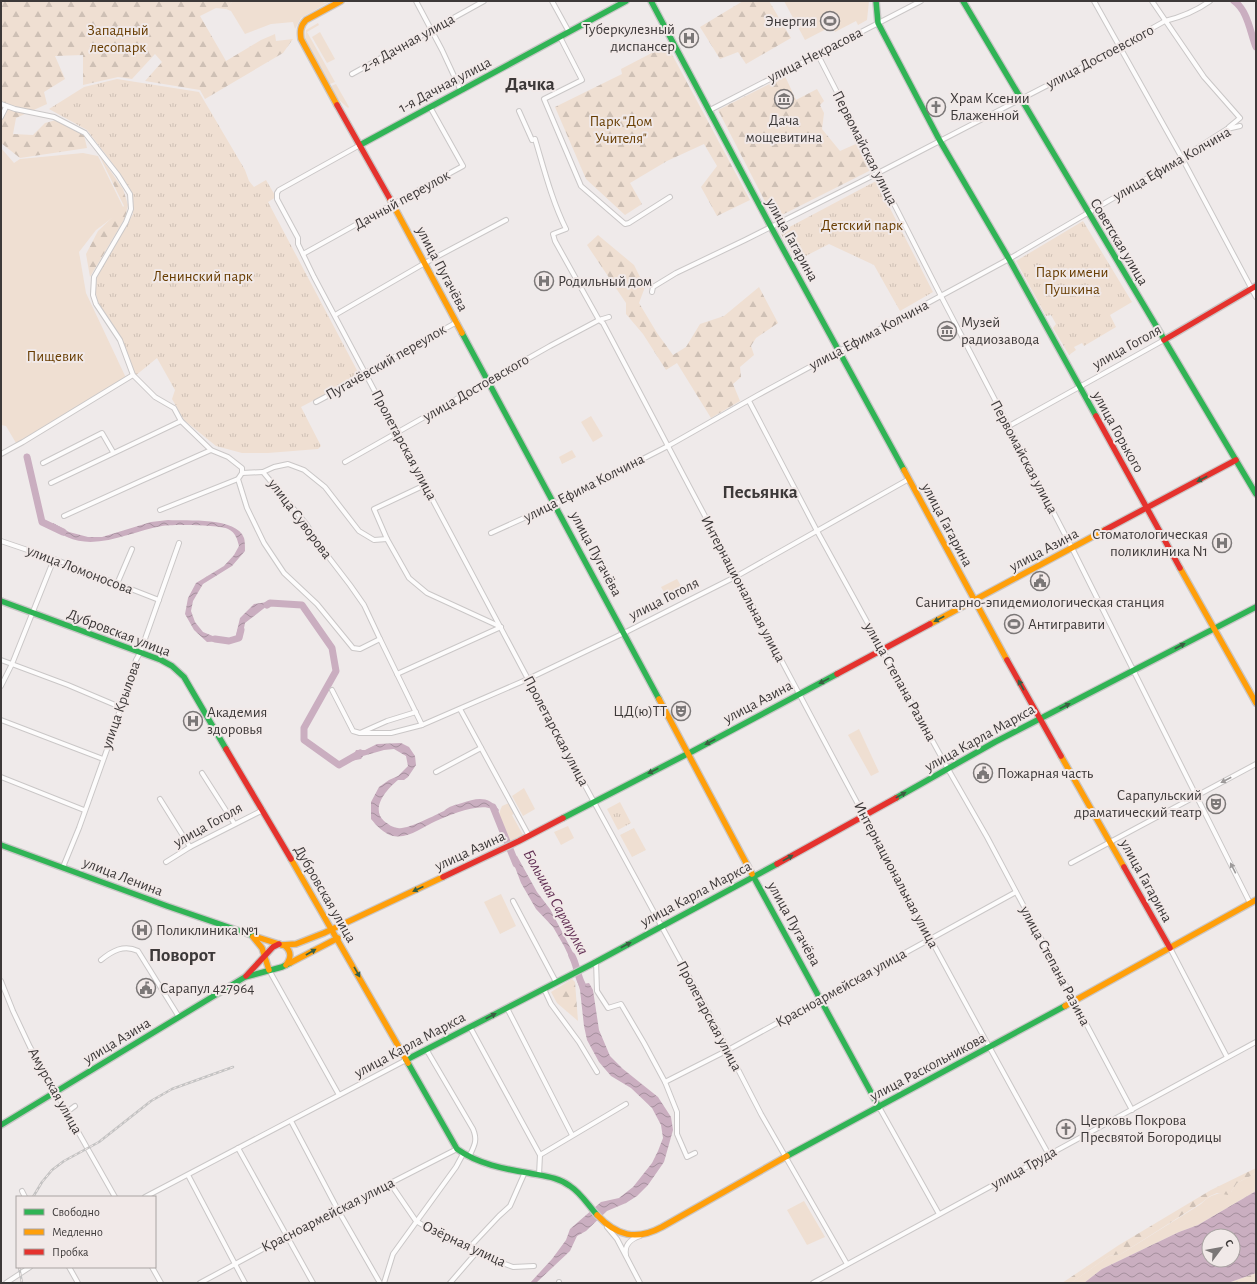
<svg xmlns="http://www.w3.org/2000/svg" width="1257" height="1284" font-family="'Alegreya Sans',sans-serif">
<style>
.green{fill:#efdfd2}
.forest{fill:url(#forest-firs)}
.park{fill:url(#park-tufts)}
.water{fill:url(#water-waves);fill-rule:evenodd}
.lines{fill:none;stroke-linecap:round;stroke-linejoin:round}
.river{stroke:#caaec0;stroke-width:7}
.street-casing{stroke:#cac7c7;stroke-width:6}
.fast-casing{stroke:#cac7c7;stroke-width:8}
.slow-casing{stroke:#cac7c7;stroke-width:8}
.jam-casing{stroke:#cac7c7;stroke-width:8}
.street{stroke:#fdfcfc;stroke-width:4}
.fast{stroke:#30b455;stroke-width:5.5}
.slow{stroke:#ff9f0a;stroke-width:5.5}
.jam{stroke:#e5322d;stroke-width:5.5}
.rail-casing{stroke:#c4c3c3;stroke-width:2.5}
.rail{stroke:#f1e9e8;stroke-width:1;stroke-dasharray:3;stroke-linecap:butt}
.oneway{fill:#395e41}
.oneway2{fill:#9d9a9a}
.labels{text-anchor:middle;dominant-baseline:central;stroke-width:4;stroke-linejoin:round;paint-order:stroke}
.poi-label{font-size:15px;fill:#3d3939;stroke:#f1e9e8;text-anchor:start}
.park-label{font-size:15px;fill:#673c01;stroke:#f1e9e8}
.street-label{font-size:15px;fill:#3d3939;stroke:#f1e9e8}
.water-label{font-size:16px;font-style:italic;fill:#612f54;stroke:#f1e9e8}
.district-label{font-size:19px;font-weight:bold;fill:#3d3939;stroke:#f1e9e8}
</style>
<defs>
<pattern id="forest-firs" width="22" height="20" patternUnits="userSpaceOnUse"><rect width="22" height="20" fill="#efdfd2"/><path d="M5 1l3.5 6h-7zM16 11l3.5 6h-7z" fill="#cec0b5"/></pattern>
<pattern id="park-tufts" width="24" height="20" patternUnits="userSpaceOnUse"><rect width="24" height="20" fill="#efdfd2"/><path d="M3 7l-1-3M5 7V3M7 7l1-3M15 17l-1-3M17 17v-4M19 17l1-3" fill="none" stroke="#cec0b5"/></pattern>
<pattern id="water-waves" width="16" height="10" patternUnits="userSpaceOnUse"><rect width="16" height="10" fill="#caaec0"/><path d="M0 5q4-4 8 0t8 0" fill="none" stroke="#a58f9d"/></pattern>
</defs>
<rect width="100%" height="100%" fill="#efeaea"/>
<g class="green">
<polygon points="233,1 322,1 324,3 331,1 301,18 295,29 293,22 271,24 245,34 231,11 226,9"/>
<polygon points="784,1 869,1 867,20 858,25 856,21 835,32 832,26 805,40"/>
<polygon points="318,23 319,25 307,32 335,82 330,84 305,40 306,30"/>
<polygon points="320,32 335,59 327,63 312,37"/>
<polygon points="336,84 349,107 348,108 338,99 331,86"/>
<polygon points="1,148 14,163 20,159 83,153 98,156 124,209 96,230 79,252 86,293 127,380 16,443 6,426 1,425"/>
<polygon points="591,416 603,436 593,442 581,422"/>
<polygon points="572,450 576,457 562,464 559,457"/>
<polygon points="677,579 684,591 668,599 661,587"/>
<polygon points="859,729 879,772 871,776 848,735"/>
<polygon points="524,788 535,809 523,816 512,796"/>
<polygon points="509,803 514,814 512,815 523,835 509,842 498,816 502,806"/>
<polygon points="568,826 574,838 561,845 554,832"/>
<polygon points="634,828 646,850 632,857 620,835"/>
<polygon points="501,894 516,926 500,934 484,902"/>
<path d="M1256,1173V1191L1198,1225L1179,1232L1102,1269L1084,1283H1071L1109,1256L1121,1254L1201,1204C1210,1194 1219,1193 1231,1192L1237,1183Z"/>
<polygon points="804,1201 825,1237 807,1245 787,1210"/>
</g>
<g class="forest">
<polygon points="1,1 233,1 226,9 216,8 200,16 226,61 261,40 275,34 276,41 293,39 283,53 205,99 200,90 145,81 162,62 155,54 132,79 118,77 83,85 83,55 55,56 65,79 44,92 47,104 16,118 13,134 33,135 45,123 56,120 84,135 87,148 20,158 1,143"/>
<polygon points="743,1 769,1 791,38 746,64 738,52 720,59 700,27"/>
<polygon points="667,45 750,200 717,216 701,187 717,166 704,144 667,161 630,183 642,204 625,215 586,179 555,107 622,74 621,69"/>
<polygon points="785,76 796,100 817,89 824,101 820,105 824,113 822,129 840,151 858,143 871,170 774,219 718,110"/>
<polygon points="98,153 123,189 128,205 125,218 90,277 86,254 98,231 124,206"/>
<polygon points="598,235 634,265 645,287 639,303 657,333 673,355 686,347 700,324 724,316 759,287 778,323 756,338 751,346 754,355 740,367 741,377 733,384 740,401 711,418 677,363 666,370 643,334 626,314 626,303 587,245"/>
<polygon points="572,979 575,982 578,1021 557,1003 551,992"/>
<polygon points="1256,1168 1256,1173 1237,1183 1231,1192 1228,1195 1217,1193 1210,1196 1201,1203 1121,1254 1109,1256 1071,1283 1062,1283 1119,1245 1211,1190"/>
<polygon points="1256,1273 1256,1283 1228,1283"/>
</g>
<g class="park">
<polygon points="117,79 199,92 245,170 249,181 254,187 266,180 276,197 268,202 360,376 301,407 321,446 318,449 268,453 242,453 216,446 184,420 172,399 175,390 157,358 135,376 123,345 97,306 95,278 133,214 132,193 113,164 87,130 49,109 84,87"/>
<polygon points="876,181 933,292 900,311 874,265 829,244 796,261 780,232"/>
<polygon points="1083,221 1132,302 1110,315 1116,327 1084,346 1082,343 1074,347 1076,350 1069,355 1053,328 1056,324 1051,315 1046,316 1016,261"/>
<polygon points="620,802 631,823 618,830 607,809"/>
</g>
<g class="water">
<path d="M168,520C187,521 237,517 244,538C245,541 245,547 245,551L232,566L203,584L193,601L191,611L195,622L203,632L225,641L207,642L194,630L185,614L188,598L196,583L224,566L234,555L239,546C237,539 236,533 228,529C222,525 171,524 162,526C132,531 97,551 67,537C60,534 54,530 53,523L69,532L88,537H102L151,522Z"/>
<polygon points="274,601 275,606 267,606 245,623 242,638 235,639 240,618 254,604"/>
<path d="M401,743L409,747L415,756L416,765L408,777L404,780H398C387,789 370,808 384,821C388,824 393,828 398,828C407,830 435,815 444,811C449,806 455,805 462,803C476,798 489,795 499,810L497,814L495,815L492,809C478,803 450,815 436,821C422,827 409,839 393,836C384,834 376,825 371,819V802L379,787L389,780L398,776L408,766L406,756L394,749L384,750L363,756L361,759L351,761L356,750H365L377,744Z"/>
<polygon points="510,854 517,856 537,892 550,909 578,962 573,965 564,946 553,927 536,909 521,883"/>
<polygon points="579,975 583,984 589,983 593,990 599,1030 610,1056 623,1069 658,1097 671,1117 673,1130 664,1162 648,1185 637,1196 626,1203 607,1211 586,1231 577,1236 570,1251 536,1283 530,1283 552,1259 566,1240 570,1229 601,1202 619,1198 633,1187 652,1163 658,1151 663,1138 661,1125 652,1108 631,1088 611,1076 599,1062 587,1040 584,1026 580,990 576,977"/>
<path d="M1256,1191V1273L1228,1283H1084L1102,1269L1179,1232L1198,1225ZM1209,1236H1233V1260H1209Z"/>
</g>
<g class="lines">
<g class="river">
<path d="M1234,1C1248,11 1250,32 1256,47"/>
<polyline points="27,457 42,522 63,532"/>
<polyline points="267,605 270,603 302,605 332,648 336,671 304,728 304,740 339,765 360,753"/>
<polyline points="215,639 229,641 239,638 241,630"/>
<polyline points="493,807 516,864"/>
<path d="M572,956C577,965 577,975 582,984"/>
</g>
<g class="street-casing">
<g id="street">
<polyline points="416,1 442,50 461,91"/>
<polyline points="552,1 569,32"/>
<polyline points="1094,1 1182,158 1256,297"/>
<polyline points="1152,1 1204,77 1240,118 1229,127"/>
<polyline points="560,37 582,80 544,99 581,186 625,224 629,223 670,197"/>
<polyline points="818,55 941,296 1072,548 1250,903"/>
<polyline points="352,74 484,1"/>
<polyline points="1,104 15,109 54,117 85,133 118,175 130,194 131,209 126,222 94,277 93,295 96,304 120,340 133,375 155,397 174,408 181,421 211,450 228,457 242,468 242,473 238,479 247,508 264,543 284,573 317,604 353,648 360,649 380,639 422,725"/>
<polyline points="710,110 921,1"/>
<path d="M519,111L532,140L535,139C544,169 552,201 566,229L553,234L555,241L599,320L603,323C750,601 896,880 1049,1155"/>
<polyline points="1,117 6,107"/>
<polyline points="360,145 279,190 277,193 277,199 298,238 298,244 314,277 570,758 711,1017 761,1114 847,1264"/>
<polyline points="303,254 393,204 463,166 430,107"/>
<path d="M652,292L653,287L676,273L745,240L878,173L1081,68L1165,21C1181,17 1196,11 1210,1"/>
<polyline points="335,315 425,263 506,220"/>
<polyline points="749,401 817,531 948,769 987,837 1132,1110"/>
<polyline points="316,402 367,375 369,371 457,322"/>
<polyline points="1009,426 1164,340"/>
<polyline points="1,454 23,442 133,375"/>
<polyline points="345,462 550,346 599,320 609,317"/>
<polyline points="43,463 102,433 113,452"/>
<polyline points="242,473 263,472"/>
<polyline points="51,483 181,421"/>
<polyline points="425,485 374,509 387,539 409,578 427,593 501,627"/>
<polyline points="160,510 238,479"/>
<polyline points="64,516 141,481 211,450"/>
<polyline points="491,533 555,504 668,446 758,395 1009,259 1182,158 1227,129 1240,126"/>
<polyline points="1,541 54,559 159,600"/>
<polyline points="117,584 132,549"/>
<polyline points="380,639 364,605 350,585 317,542 307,525 263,472 274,467 288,464 304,470 325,487 359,531 374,540 387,539"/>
<polyline points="1,660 68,685 120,707"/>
<polyline points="397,674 501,627"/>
<polyline points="1,686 12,664 54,559"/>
<polyline points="332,690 353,731 360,733 387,721 416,712"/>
<polyline points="460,709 529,836"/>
<polyline points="1,720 103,759"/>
<polyline points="360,733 391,733 422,725 528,679 624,633 737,576 909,479"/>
<polyline points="436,772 481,748"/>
<polyline points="202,773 234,823"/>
<polyline points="1,777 84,810"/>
<polyline points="160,799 190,847"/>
<polyline points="166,862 190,847 263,810"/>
<polyline points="1071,863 1256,764"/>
<polyline points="63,867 79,828 109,744 136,660 140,653 179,543"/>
<polyline points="513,901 556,982"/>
<polyline points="1170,948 1227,1057"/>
<path d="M101,960C112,951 124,944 138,951L179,1017"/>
<polyline points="596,961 597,991 608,1008 621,1004 644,1043 665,1082 677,1112 677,1134 687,1157 695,1153"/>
<polyline points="269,970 339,1095"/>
<polyline points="1,981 13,1011 30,1047 115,1197"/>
<polyline points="544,989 551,1004 579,1042 597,1072"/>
<polyline points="507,1008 572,1135"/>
<polyline points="470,1027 540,1155 539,1175"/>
<path d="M426,1049L473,1129C478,1141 474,1146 469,1157"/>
<polyline points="665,1082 728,1050 1016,892"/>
<polyline points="879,1107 939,1214"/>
<polyline points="67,1112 75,1106"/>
<polyline points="291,1121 338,1210 380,1283"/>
<polyline points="238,1148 313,1283"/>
<polyline points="540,1155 626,1104"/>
<polyline points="188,1175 245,1283"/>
<polyline points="390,1183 416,1221 446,1239 476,1253 513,1267 534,1266"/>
<polyline points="22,1191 25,1197"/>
<polyline points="145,1197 406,1060"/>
<polyline points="607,1227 617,1239 640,1283"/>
<polyline points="468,1249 499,1216 510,1206 525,1172"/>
<path d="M626,1255C624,1244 631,1239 640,1236"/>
<polyline points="69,1267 78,1283"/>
<polyline points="152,1267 161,1283"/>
<polyline points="6,1283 30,1267"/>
<polyline points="200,1283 287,1236 457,1149"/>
<polyline points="384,1283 393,1254 456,1167 463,1154"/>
<polyline points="450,1283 476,1253"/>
<polyline points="559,1283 559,1282"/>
<polyline points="813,1283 1256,1042"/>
</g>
</g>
<g class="fast-casing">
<g id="fast">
<polyline points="651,1 771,227 904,470"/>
<polyline points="876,1 878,23 940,141 1009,259 1096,416"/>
<polyline points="963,1 1256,494"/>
<polyline points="360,145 626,1"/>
<polyline points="462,333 659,699"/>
<polyline points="1,601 161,660 172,666 184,677 226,749"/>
<polyline points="896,798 995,742 1256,607"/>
<polyline points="563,818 693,751 837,674"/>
<polyline points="1,845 167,906 257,937"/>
<polyline points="752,874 879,1107"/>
<polyline points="406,1060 592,964 777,864"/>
<path d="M408,1063L457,1149C478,1164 504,1169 529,1173C543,1176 558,1177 570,1186C581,1193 588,1205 597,1215"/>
<polyline points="1,1125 245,977 282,967 290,963"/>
<polyline points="787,1156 1065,1006"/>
</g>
</g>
<g class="slow-casing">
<g id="slow">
<path d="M337,105L301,39C300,32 300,26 306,20L341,1"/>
<polyline points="390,199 462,333"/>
<polyline points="904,470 1007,660"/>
<polyline points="1180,568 1256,703"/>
<polyline points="930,624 1105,530"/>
<polyline points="659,699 752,874"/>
<polyline points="1061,756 1124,867"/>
<polyline points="291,859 408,1063"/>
<polyline points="253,937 262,948 269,970"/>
<path d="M257,937L285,946C292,952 291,958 286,965"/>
<polyline points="282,945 296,944 324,933 443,877"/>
<polyline points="290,963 338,938"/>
<polyline points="1065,1006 1256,900"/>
<path d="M597,1215C617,1236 636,1241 662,1227L787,1156"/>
</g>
</g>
<g class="jam-casing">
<g id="jam">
<polyline points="337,105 390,199"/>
<polyline points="1164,340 1256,286"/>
<polyline points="1096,416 1180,568"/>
<polyline points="1105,530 1236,460"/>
<polyline points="1007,660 1061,756"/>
<polyline points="837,674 930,624"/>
<polyline points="226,749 291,859"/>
<polyline points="777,864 896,798"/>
<polyline points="1124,867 1170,948"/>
<polyline points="443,877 519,841 563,818"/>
<polyline points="246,976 273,947 279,944"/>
</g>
</g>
<use href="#street" class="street"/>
<use href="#fast" class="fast"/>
<use href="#slow" class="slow"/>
<use href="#jam" class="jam"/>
<g class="rail-casing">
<g id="rail">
<polyline points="33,1197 42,1182 52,1170 64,1161 99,1142 151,1101 172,1089 233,1067"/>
<polyline points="19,1267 22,1283"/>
</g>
</g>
<use href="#rail" class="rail"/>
</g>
<defs><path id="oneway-solid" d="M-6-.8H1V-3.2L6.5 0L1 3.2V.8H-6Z"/></defs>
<g class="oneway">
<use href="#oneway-solid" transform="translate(1202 479) rotate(152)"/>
<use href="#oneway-solid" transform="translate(939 619) rotate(152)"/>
<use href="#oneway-solid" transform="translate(1180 646) rotate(-28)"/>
<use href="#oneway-solid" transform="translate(824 681) rotate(152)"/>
<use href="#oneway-solid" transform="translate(1021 685) rotate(-119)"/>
<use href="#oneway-solid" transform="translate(1065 706) rotate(-27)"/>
<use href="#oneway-solid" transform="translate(710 742) rotate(152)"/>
<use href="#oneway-solid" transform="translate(653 771) rotate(153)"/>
<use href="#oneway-solid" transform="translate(901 795) rotate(-29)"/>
<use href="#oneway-solid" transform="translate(788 858) rotate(-29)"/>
<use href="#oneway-solid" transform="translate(418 889) rotate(155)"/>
<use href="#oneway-solid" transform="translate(626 945) rotate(-28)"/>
<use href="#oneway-solid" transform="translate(311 952) rotate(-30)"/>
<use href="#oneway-solid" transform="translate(357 972) rotate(60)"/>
<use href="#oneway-solid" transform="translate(491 1016) rotate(-27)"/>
</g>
<g class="oneway2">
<use href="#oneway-solid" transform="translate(1226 780) rotate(152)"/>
<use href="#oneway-solid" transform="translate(1233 868) rotate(-117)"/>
</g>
<defs>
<g id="stadium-ring" transform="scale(1)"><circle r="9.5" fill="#f1e9e8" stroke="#7b7777" stroke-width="1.5"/><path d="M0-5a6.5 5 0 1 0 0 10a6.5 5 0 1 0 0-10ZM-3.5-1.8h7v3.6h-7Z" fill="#7b7777"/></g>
<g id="hospital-ring" transform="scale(1)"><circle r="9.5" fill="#f1e9e8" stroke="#7b7777" stroke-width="1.5"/><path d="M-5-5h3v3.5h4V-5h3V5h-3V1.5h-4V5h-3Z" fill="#7b7777"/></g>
<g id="museum-ring" transform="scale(1)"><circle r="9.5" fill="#f1e9e8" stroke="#7b7777" stroke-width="1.5"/><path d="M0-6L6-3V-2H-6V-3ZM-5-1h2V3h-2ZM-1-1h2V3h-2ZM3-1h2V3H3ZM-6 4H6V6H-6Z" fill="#7b7777"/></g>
<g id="church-ring" transform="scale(1)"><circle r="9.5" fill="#f1e9e8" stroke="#7b7777" stroke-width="1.5"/><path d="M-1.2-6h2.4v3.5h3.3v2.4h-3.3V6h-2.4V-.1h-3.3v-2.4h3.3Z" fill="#7b7777"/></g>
<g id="civic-ring" transform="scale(1)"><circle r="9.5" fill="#f1e9e8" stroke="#7b7777" stroke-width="1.5"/><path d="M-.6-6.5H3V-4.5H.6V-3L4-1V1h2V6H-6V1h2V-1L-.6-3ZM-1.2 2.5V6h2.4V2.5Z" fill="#7b7777"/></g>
<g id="theatre-ring" transform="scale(1)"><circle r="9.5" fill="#f1e9e8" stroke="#7b7777" stroke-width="1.5"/><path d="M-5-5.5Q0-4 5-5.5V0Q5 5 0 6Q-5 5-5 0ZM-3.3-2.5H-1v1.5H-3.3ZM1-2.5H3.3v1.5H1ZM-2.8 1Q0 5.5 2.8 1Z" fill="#7b7777"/></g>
</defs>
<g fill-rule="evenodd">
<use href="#stadium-ring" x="830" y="21"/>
<use href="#hospital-ring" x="689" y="38"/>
<use href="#museum-ring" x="784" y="99"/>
<use href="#church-ring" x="936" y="107"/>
<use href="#hospital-ring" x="544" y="281"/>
<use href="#museum-ring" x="947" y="331"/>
<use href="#hospital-ring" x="1222" y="543"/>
<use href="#civic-ring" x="1040" y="581"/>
<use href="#stadium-ring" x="1014" y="624"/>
<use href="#theatre-ring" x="681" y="711"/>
<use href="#hospital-ring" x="193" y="721"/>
<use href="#civic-ring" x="983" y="773"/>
<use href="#theatre-ring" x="1216" y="804"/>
<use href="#hospital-ring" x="142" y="930"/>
<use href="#civic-ring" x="146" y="988"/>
<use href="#church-ring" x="1066" y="1129"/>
</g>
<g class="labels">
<g class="poi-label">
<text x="816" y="21" text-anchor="end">Энергия</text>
<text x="675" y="29" text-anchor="end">Туберкулезный<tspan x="675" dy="17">диспансер</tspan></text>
<text x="950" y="98">Храм Ксении<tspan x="950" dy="17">Блаженной</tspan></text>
<text x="784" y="120" text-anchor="middle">Дача<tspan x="784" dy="17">мощевитина</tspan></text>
<text x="558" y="281">Родильный дом</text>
<text x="961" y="322">Музей<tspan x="961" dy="17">радиозавода</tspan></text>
<text x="1208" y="534" text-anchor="end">Стоматологическая<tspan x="1208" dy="17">поликлиника N1</tspan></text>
<text x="1040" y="602" text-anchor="middle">Санитарно-эпидемиологическая станция</text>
<text x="1028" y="624">Антигравити</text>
<text x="667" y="711" text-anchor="end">ЦД(ю)ТТ</text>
<text x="207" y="712">Академия<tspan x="207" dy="17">здоровья</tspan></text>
<text x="997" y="773">Пожарная часть</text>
<text x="1202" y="795" text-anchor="end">Сарапульский<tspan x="1202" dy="17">драматический театр</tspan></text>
<text x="156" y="930">Поликлиника №1</text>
<text x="160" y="988">Сарапул 427964</text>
<text x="1080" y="1120">Церковь Покрова<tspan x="1080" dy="17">Пресвятой Богородицы</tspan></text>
</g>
<g class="park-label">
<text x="118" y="30">Западный<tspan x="118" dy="17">лесопарк</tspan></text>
<text x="621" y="121">Парк "Дом<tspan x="621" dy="17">Учителя"</tspan></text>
<text x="862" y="225">Детский парк</text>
<text x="1072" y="272">Парк имени<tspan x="1072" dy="17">Пушкина</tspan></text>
<text x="203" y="276">Ленинский парк</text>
<text x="55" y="356">Пищевик</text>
</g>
<g class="street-label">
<text transform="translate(408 43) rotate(-29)">2-я Дачная улица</text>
<text transform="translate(815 55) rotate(-27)">улица Некрасова</text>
<text transform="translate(1100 57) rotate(-28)">улица Достоевского</text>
<text transform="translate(445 85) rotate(-28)">1-я Дачная улица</text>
<text transform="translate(865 148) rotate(63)">Первомайская улица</text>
<text transform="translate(1172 164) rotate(-30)">улица Ефима Колчина</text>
<text transform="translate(402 200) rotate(-29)">Дачный переулок</text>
<text transform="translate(792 240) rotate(61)">улица Гагарина</text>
<text transform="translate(1119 242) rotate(59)">Советская улица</text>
<text transform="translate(442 269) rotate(62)">улица Пугачёва</text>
<text transform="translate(869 335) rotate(-28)">улица Ефима Колчина</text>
<text transform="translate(1127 347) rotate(-29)">улица Гоголя</text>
<text transform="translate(386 362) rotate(-30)">Пугачёвский переулок</text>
<text transform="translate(476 388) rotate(-30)">улица Достоевского</text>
<text transform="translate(1118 432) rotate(61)">улица Горького</text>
<text transform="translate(404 445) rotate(62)">Пролетарская улица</text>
<text transform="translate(1024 457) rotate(62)">Первомайская улица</text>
<text transform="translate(584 488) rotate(-27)">улица Ефима Колчина</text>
<text transform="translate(300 519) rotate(53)">улица Суворова</text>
<text transform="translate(947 525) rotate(62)">улица Гагарина</text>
<text transform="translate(1044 550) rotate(-28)">улица Азина</text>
<text transform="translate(596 554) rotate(62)">улица Пугачёва</text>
<text transform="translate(80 570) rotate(21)">улица Ломоносова</text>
<text transform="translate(743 589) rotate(62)">Интернациональная улица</text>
<text transform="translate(664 599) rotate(-27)">улица Гоголя</text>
<text transform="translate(119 633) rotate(21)">Дубровская улица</text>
<text transform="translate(900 682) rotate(61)">улица Степана Разина</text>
<text transform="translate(758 702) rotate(-28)">улица Азина</text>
<text transform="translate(121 705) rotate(-71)">улица Крылова</text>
<text transform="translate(556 731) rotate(62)">Пролетарская улица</text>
<text transform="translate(980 738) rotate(-29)">улица Карла Маркса</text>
<text transform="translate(208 825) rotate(-29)">улица Гоголя</text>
<text transform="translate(470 851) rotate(-25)">улица Азина</text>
<text transform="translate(896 875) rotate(62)">Интернациональная улица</text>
<text transform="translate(123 877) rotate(21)">улица Ленина</text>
<text transform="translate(1146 881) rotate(61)">улица Гагарина</text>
<text transform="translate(325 894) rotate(60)">Дубровская улица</text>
<text transform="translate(696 894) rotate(-28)">улица Карла Маркса</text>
<text transform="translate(794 924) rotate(61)">улица Пугачёва</text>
<text transform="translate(1055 966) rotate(62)">улица Степана Разина</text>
<text transform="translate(841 988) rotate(-29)">Красноармейская улица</text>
<text transform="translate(709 1016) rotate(62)">Пролетарская улица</text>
<text transform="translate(117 1041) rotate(-31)">улица Азина</text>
<text transform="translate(410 1045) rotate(-28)">улица Карла Маркса</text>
<text transform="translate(928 1067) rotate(-28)">улица Раскольникова</text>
<text transform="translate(55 1091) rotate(61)">Амурская улица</text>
<text transform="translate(1024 1168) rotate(-29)">улица Труда</text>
<text transform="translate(328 1215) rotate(-27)">Красноармейская улица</text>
<text transform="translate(464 1244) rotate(25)">Озёрная улица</text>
</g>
<g class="water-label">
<text transform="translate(556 902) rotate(61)">Большая Сарапулка</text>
</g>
<g class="district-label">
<text x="530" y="84">Дачка</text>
<text x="760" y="492">Песьянка</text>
<text x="182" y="955">Поворот</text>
</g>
</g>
<rect width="1257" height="1284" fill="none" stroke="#3d3939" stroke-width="4"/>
<rect x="16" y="1196" width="140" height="72" fill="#f1e9e8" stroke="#a9a3a2"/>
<rect x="24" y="1209" width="20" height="6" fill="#30b455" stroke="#a9a3a2"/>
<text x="52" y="1216" font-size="12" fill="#3d3939">Свободно</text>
<rect x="24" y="1229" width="20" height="6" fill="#ff9f0a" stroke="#a9a3a2"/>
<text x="52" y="1236" font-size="12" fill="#3d3939">Медленно</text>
<rect x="24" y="1249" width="20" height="6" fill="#e5322d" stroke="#a9a3a2"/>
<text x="52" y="1256" font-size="12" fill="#3d3939">Пробка</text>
<g transform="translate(1221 1248) rotate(58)"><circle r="19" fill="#f1e9e8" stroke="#a9a3a2"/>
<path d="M0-3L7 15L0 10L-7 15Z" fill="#7b7777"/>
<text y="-6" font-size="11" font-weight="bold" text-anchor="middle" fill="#3d3939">С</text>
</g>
</svg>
